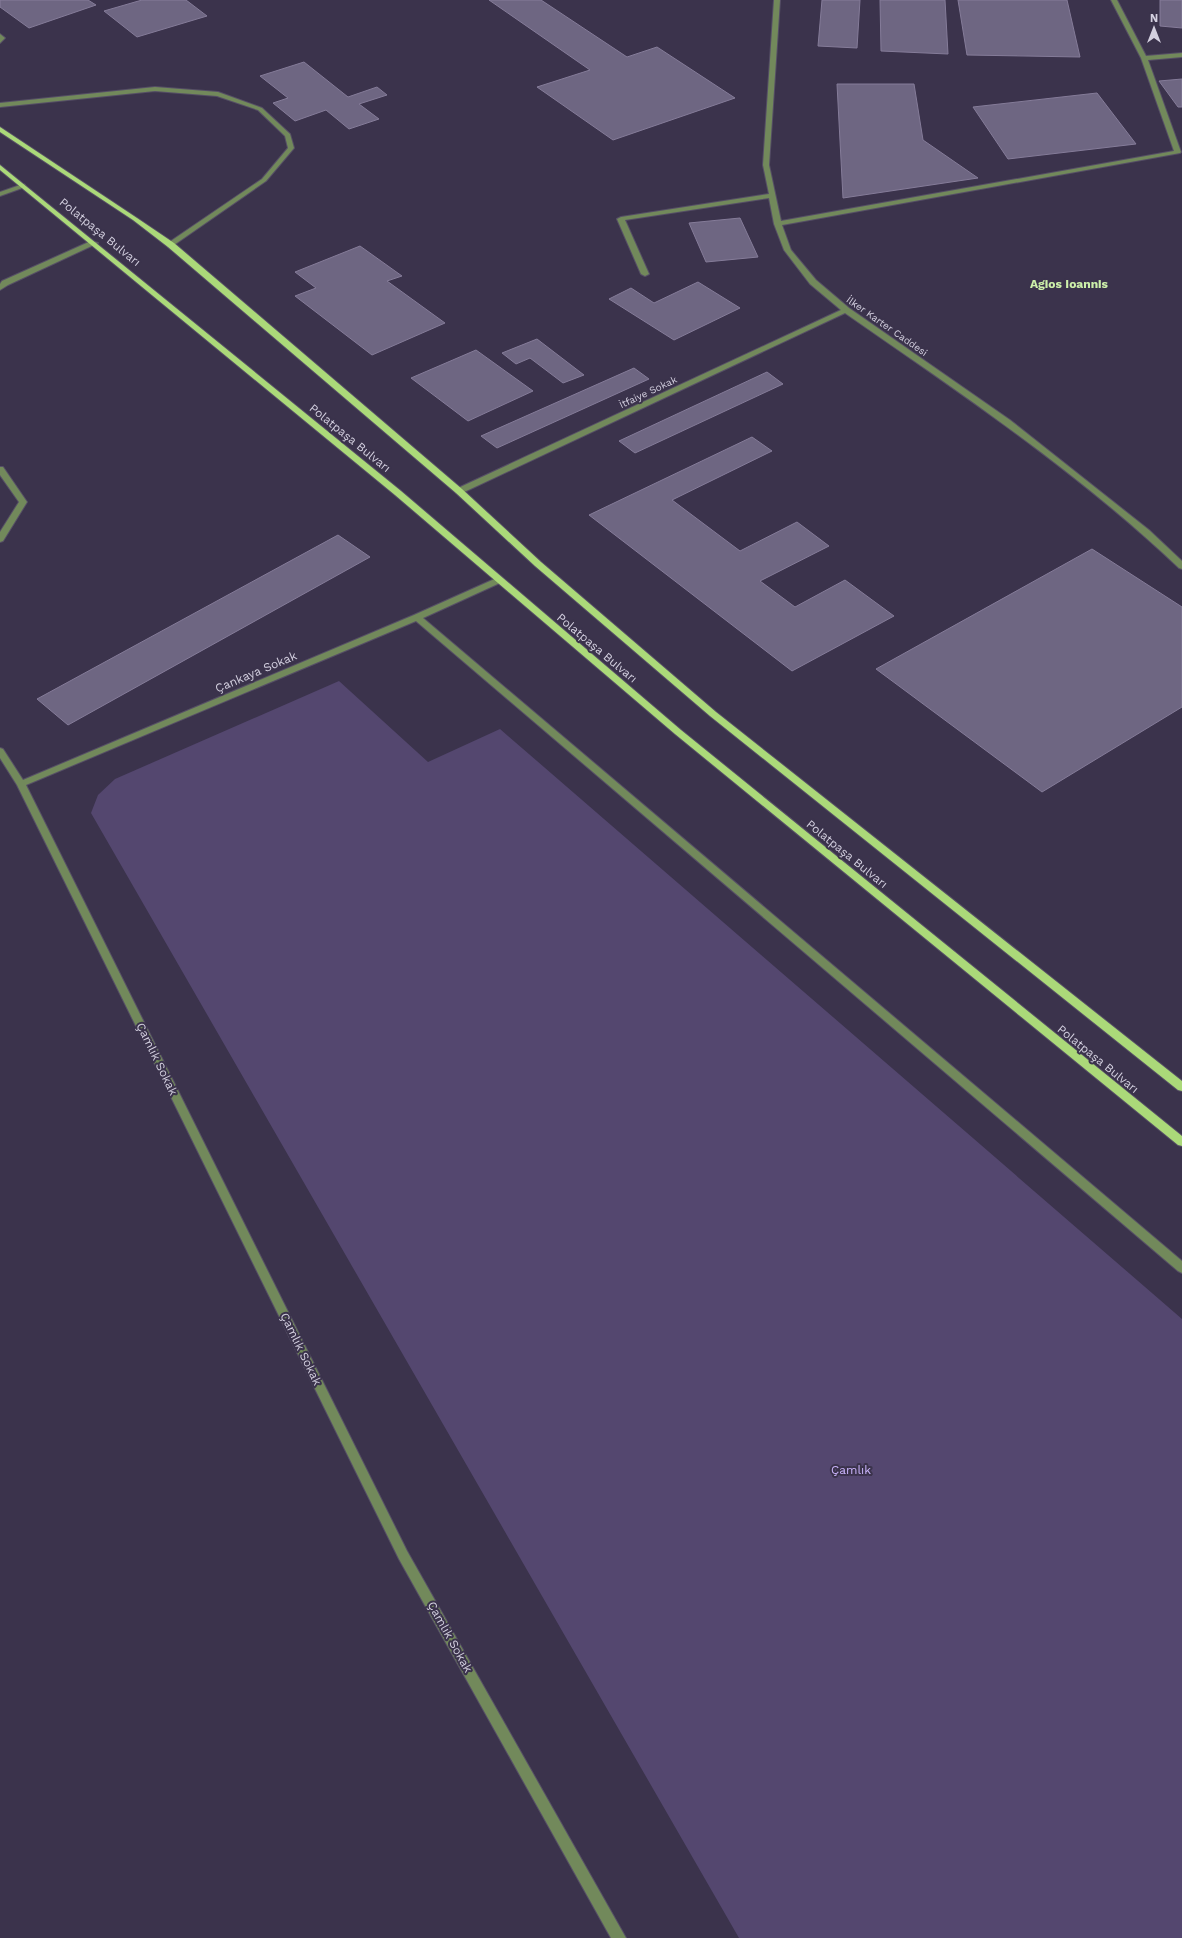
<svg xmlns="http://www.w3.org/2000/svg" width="1182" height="1938" font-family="'Work Sans',sans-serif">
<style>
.green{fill:#54476f}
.building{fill:#6e6682;stroke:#857c99}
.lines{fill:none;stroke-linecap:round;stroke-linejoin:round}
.minor-casing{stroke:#564f66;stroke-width:2}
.major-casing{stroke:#564f66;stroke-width:2}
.minor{fill:#72895b;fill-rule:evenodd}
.major{fill:#abd979;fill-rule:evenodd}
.labels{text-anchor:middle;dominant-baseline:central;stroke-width:4;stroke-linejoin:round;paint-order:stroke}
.far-street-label{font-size:10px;fill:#d3cfdf;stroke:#3b334c}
.street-label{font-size:12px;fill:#d3cfdf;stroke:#3b334c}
.far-quarter-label{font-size:12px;font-weight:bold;fill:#cdf0aa;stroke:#3b334c}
.park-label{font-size:12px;fill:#cbb4fc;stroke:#3b334c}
</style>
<rect width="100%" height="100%" fill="#3b334c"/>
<polygon class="green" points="339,681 428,762 500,729 1182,1319 1182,1938 739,1938 91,813 98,795 115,779"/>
<g class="building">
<polygon points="0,0 88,0 96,5 29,28 0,7"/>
<polygon points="142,0 186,0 207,16 137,37 104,11"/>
<polygon points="489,0 541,0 627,57 657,47 735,98 613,140 537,87 590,70"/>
<polygon points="822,0 860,0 857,48 818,46"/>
<polygon points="880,0 945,0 948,54 881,51"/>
<polygon points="958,0 1067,0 1080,57 967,55"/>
<polygon points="1160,0 1182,0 1182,28 1160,26"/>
<polygon points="304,62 348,97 377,87 387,95 359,104 379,119 349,129 326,110 295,121 273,103 288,98 260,76"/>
<polygon points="1182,79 1182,107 1178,107 1159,81"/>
<polygon points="837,84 914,84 923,140 978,178 843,198"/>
<polygon points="1097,93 1136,144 1008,159 973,107"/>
<polygon points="740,218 758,257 706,262 689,223"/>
<polygon points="360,246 402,276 387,281 445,323 372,355 295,296 316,288 295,272"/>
<polygon points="698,282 740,308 674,340 609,299 631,288 654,303"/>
<polygon points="537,339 584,375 563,383 530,358 516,364 502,353"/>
<polygon points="476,350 533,391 468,421 411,378"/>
<polygon points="634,368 649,379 497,448 481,436"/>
<polygon points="767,372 783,384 635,453 619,441"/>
<polygon points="752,437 772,451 672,500 740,551 797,522 829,546 760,581 795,607 845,580 894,616 792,671 589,515"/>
<polygon points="338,535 370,557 68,725 37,699"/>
<polygon points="1092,549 1182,607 1182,707 1042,792 876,669"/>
</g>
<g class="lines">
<g class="minor-casing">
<g id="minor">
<path d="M774,0H780L769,165L781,221L1174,151L1141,58L1111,0H1117L1146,56L1182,53V57L1148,60L1181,152L1180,153L782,225L791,250L816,280L849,308L1010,420L1149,530L1182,561V569L1179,568C1077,471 960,393 845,313L462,493H456V489L841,310L810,284L784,250L774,224L769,198L625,220L649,274L645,276L641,274L617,219L621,217L769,194L763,165Z"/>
<polygon points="0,34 5,38 0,43"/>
<polygon points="155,87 218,92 262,108 290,134 294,148 266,181 171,247 168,247 168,243 262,179 288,148 285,136 258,110 217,96 155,91 0,107 0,103"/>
<polygon points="23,184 25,185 25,187 0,196 0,192"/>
<polygon points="91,241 98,243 8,285 0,290 0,284 2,281"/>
<polygon points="0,467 3,467 27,502 3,541 0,542 0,532 19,502 0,475"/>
<polygon points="499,577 502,578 502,582 423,618 1182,1261 1182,1273 1178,1271 416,621 26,785 407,1551 626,1938 611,1938 399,1559 17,785 0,758 0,748 3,749 23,780 414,615"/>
</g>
</g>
<g class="major-casing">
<g id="major">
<polygon points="0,127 137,218 174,243 462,489 541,562 716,712 1182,1081 1182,1091 1178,1090 710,716 535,566 456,493 168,247 133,220 0,132"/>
<polygon points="0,165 401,491 681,730 1182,1136 1182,1146 1178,1145 675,734 395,495 0,170"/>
</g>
</g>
<use href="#minor" class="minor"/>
<use href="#major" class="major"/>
</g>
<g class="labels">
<g class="far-street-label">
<text transform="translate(887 326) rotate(35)">İlker Karter Caddesi</text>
<text transform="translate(648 392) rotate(-25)">İtfaiye Sokak</text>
</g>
<g class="street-label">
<text transform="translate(100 232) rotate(39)">Polatpaşa Bulvarı</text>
<text transform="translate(350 438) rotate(39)">Polatpaşa Bulvarı</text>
<text transform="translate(597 648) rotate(40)">Polatpaşa Bulvarı</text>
<text transform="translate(256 672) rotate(-23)">Çankaya Sokak</text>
<text transform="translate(847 854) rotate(39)">Polatpaşa Bulvarı</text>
<text transform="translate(157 1059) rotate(64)">Çamlık Sokak</text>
<text transform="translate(1098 1059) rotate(39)">Polatpaşa Bulvarı</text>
<text transform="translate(301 1349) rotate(64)">Çamlık Sokak</text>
<text transform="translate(450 1637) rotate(61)">Çamlık Sokak</text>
</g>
<g class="far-quarter-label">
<text x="1069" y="284">Agios Ioannis</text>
</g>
<g class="park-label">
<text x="851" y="1470">Çamlık</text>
</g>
</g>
<g transform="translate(1154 28)" stroke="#3b334c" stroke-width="3" paint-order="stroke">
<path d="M0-3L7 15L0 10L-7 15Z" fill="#d3cfdf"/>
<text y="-6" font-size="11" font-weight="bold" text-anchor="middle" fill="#d3cfdf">N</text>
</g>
</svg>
